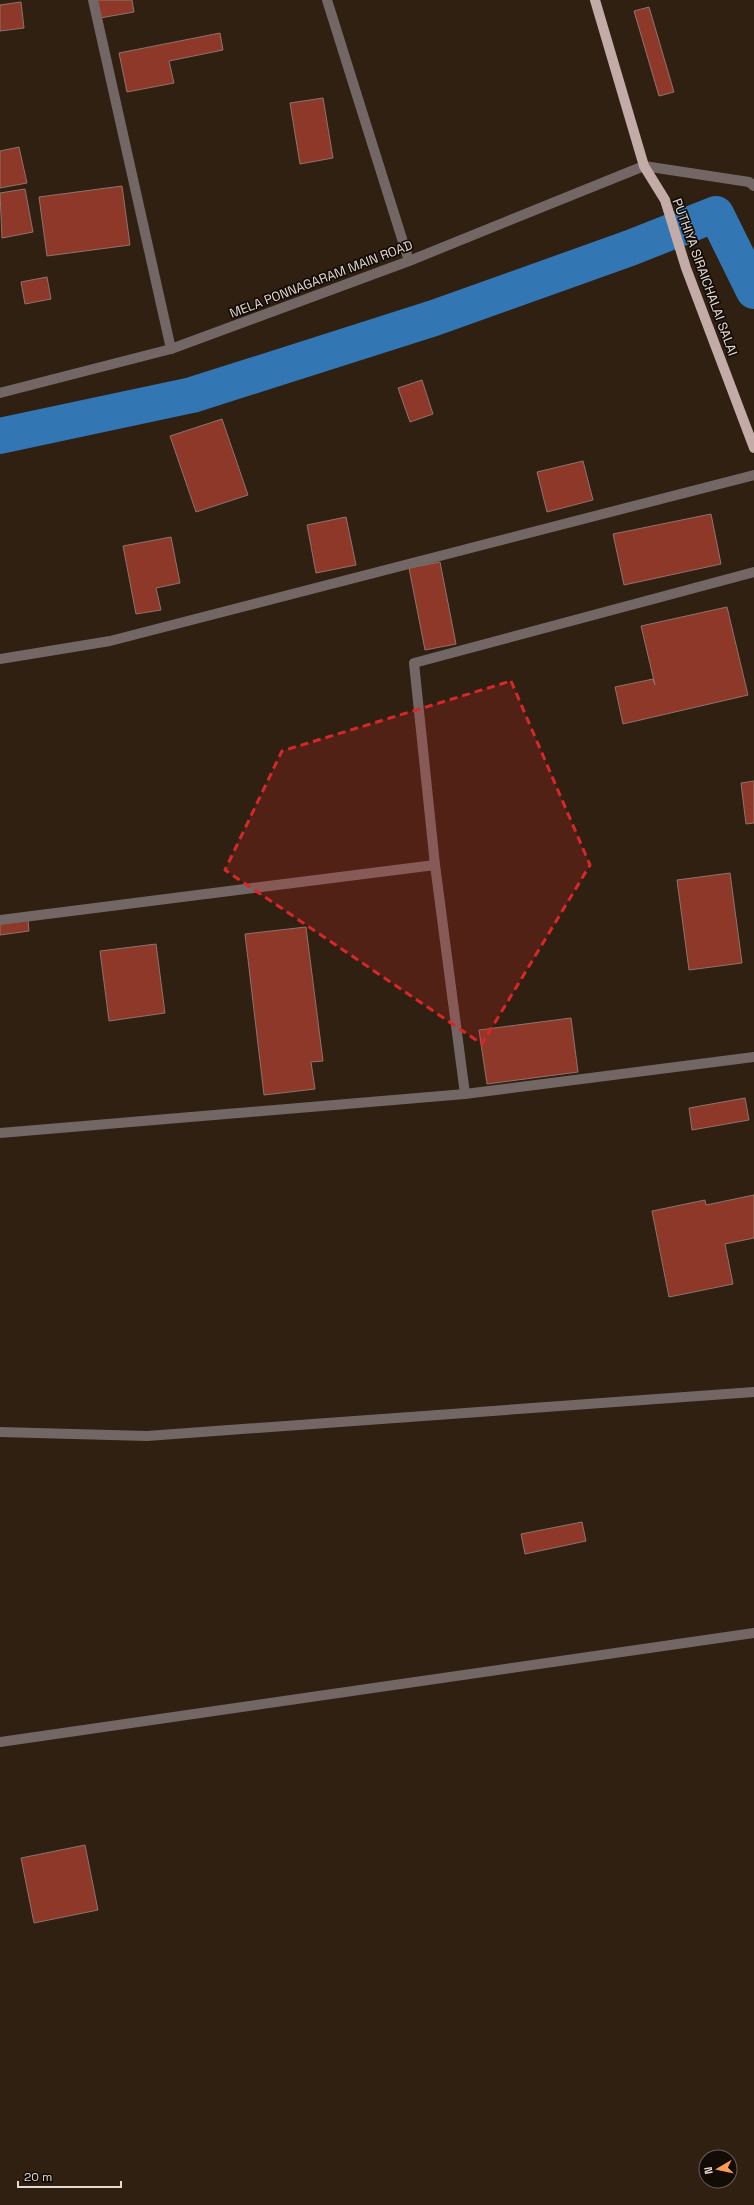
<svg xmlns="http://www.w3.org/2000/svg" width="754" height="2205" font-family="'Space Grotesk',sans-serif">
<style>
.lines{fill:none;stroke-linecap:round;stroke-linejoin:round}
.canal{stroke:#3276b4;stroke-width:36}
.building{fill:#8d3828;stroke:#8e746e}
.minor{stroke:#736765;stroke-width:10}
.major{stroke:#c3aba7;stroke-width:10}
.marked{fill:#d62828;fill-opacity:0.2;stroke:#d62828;stroke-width:3;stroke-dasharray:8 5;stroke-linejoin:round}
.labels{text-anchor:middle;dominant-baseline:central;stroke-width:3.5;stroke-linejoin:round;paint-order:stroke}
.street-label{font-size:13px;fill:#e5dad1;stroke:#120b06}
</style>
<rect width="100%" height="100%" fill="#302012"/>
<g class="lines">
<polyline class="canal" points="0,436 192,395 434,318 630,248 716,214 754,291"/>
</g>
<g class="building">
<polygon points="96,0 132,0 134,12 100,18"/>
<polygon points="21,2 24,28 0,31 0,5"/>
<polygon points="649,7 674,92 659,96 634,11"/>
<polygon points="220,33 223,50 169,61 174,83 127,92 119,53"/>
<polygon points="323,98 333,158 300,164 290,103"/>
<polygon points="19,147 27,183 0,188 0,151"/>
<polygon points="122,186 130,245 47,256 39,197"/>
<polygon points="25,189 33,232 2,238 0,193"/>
<polygon points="47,277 51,299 25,304 21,282"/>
<polygon points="422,380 433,414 410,422 398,388"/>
<polygon points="222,419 248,495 196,512 170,436"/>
<polygon points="583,461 593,500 547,512 537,472"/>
<polygon points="711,514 721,564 624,585 613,534"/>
<polygon points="346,517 356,565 316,573 307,525"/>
<polygon points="171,537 180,583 156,588 161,610 136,614 123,546"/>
<polygon points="440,562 456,644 425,650 409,568"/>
<polygon points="727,607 748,695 623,724 615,687 653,679 655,685 641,626"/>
<polygon points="754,781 754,823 746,824 741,783"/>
<polygon points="730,873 742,963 689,970 677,880"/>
<polygon points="28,920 29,931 0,935 0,924"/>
<polygon points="306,927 323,1061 311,1062 315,1089 264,1095 245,934"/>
<polygon points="156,944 165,1013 109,1021 100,951"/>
<polygon points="571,1018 578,1072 487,1084 479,1030"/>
<polygon points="745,1098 749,1120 692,1130 689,1108"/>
<polygon points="754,1195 754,1238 725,1244 733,1284 669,1297 652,1211 705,1200 706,1205"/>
<polygon points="582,1522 586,1541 525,1554 521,1534"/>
<polygon points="85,1845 98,1910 34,1923 21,1858"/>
</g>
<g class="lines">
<g class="minor">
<polyline points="93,0 171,349"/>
<polyline points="327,0 409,261"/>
<polyline points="0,393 171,349 409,261 644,166 749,182 754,186"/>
<polyline points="0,659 110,641 754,475"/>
<polyline points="0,920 435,865"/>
<polyline points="465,1094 435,865 414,663 754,572"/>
<polyline points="0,1133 465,1094 754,1057"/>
<polyline points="0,1432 147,1436 754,1392"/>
<polyline points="0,1742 754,1633"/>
</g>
<polyline class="major" points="595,0 644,166 665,200 686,268 754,448"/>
</g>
<path class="marked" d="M511,681L590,865L482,1044L225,870L282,751Z"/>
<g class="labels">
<g class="street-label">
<text transform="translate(705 277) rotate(70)">PUTHIYA SIRAICHALAI SALAI</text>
<text transform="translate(321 279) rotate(-21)">MELA PONNAGARAM MAIN ROAD</text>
</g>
</g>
<g transform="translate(718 2169) rotate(261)"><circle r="19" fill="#120b06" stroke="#665e57"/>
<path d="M0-3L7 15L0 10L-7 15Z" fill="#fe9b59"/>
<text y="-6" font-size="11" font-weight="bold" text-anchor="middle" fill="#e5dad1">N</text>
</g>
<path d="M18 2181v6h103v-6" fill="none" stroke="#e5dad1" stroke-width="2"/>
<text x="24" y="2181" font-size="12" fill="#e5dad1" stroke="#120b06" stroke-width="3" paint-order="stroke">20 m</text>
</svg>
